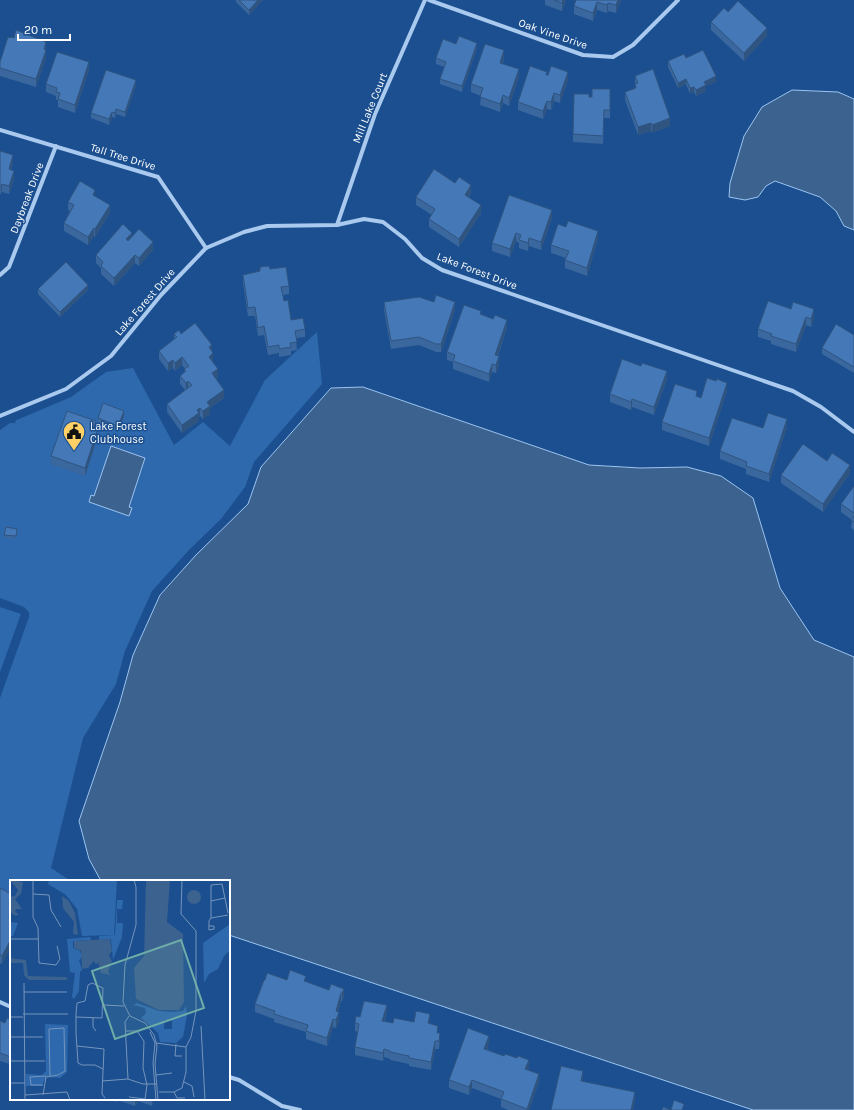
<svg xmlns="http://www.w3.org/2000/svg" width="854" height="1110" font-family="Karla,sans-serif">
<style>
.green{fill:#2e69ad}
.water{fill:#3c6290;stroke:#9cc4f0}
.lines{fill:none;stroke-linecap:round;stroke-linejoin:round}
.minor{stroke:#a9c9ee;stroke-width:4}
.wall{fill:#3a679d}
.shaded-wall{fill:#305480}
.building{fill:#4478b7;stroke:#305480}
.labels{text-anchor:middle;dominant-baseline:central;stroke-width:3;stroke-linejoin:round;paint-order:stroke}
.street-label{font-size:11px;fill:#fff;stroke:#1b4f8f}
.poi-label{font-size:11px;fill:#fff;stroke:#1b4f8f;text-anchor:start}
.inset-road{fill:none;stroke:#7695bc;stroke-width:1}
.view{fill:#6fada8;fill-opacity:0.15;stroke:#6fada8;stroke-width:2}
.inset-edge{fill:none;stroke:#fff;stroke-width:2}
</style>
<rect width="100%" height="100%" fill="#1b4f8f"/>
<g class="green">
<polygon points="317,332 322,384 254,462 245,487 221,519 189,550 152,591 125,651 116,684 83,738 51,868 71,881 11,881 11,894 0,891 0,698 29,617 29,612 24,607 0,598 0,430 10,423 15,423 16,420 19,419 71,397 106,372 133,368 174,445 203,422 230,446 265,380"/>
<polygon points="0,607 21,614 0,672"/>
</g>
<g class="water">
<polygon points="792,90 838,92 854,99 854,230 844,226 836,211 820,197 775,181 766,186 758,197 745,200 729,197 730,183 744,136 762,107"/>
<polygon points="363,387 589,465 640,468 687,467 721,476 753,498 780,588 814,640 854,657 854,1110 753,1110 229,935 229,881 101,881 89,859 79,821 120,702 133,655 160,595 196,555 248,504 261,467 331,388"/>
<polygon points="111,446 145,458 129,507 132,508 129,516 89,502 91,495 94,496"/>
</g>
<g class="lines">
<g class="minor">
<polyline points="429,0 583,55 613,57 633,45 678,0"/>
<polyline points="0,130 158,177 206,248"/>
<polyline points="337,225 375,114 425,0"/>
<polyline points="0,275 9,267 56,146"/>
<polyline points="0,416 66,389 111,356 161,295 206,248 244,232 267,226 337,225 364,219 383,222 405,239 422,258 442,270 793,391 821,407 854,432"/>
<polyline points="0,1002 11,1007"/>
<polyline points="229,1077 239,1080 282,1106 300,1110"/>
</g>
</g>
<g class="wall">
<polygon points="236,0 263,0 249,15 236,2"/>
<polygon points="545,0 566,0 562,11 545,5"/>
<polygon points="576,0 621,0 616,13 608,11 607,13 597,10 593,21 574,14 574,6"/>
<polygon points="728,12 767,36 744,61 711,30 711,22"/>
<polygon points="456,44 477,48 462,92 440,84 440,79 444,67 436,64 436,58"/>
<polygon points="46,50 46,58 36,87 0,76 0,62"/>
<polygon points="504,58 503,64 519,77 509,106 503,103 500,112 480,105 481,96 471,92 471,84"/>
<polygon points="686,58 716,82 706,86 706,91 696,96 694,92 690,94 686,84 678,88 668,67 668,61"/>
<polygon points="89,70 75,113 58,107 58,100 56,100 56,96 46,92 46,84"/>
<polygon points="547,75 568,80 560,103 554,101 551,110 547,109 543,119 518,110 518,102"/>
<polygon points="635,76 670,126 652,133 651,131 638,135 625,100 625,92 635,88"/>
<polygon points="136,85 125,117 116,114 115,118 112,117 109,125 91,118 91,113"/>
<polygon points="610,89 610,118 604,118 603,144 573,142 573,134 589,97 592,97"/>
<polygon points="0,151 13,163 11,170 14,179 9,194 2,192 1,194 0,194"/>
<polygon points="471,193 469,197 481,213 459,247 429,227 429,219 432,215 416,205 416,197"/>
<polygon points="95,196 110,213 95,237 94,236 88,245 64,231 64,223 70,211 68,210 68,202"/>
<polygon points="552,218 541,250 529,246 528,251 519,248 519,243 516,241 510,257 492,251 492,243"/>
<polygon points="132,237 153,250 139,266 135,263 114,286 101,274 101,268 96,263 96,255"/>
<polygon points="598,239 587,276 565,268 565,260 566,258 551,253 551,245"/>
<polygon points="260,267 270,269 289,286 289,294 283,295 284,301 291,320 305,329 305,337 296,338 297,350 291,351 291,355 279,357 279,353 268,355 264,335 258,336 255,316 248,316 243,283 243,275 260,271"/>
<polygon points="38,289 88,290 60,317 38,294"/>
<polygon points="768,301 814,318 811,327 806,325 796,352 771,344 771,341 758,337 758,329"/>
<polygon points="384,302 455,310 441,352 436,352 419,345 391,349 384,310"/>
<polygon points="481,314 507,328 498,356 499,364 496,373 492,372 489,382 453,369 453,362 447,360 447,352"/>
<polygon points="174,334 181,334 212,352 213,361 213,362 218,377 216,378 224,398 210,408 210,414 203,419 200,416 199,417 199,421 182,433 167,412 167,404 185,390 180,384 180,376 184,372 185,369 182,365 175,371 173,368 168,371 159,359 159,351 174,339"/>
<polygon points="854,335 854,373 822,354 822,348"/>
<polygon points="667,379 654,415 632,407 631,410 610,402 610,394"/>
<polygon points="727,391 709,446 662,430 662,422 697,396 701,398"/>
<polygon points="124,416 118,431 98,424 98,418"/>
<polygon points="787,427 769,482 746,474 746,469 720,459 720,451 763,428"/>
<polygon points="96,429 97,439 85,476 51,464 51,456"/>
<polygon points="827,461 850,473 823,512 781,483 781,475"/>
<polygon points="854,486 854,530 851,528 852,520 841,512 841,504"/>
<polygon points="17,531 16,539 4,538 4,535"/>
<polygon points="0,888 11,894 2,964 0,963"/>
<polygon points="265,980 287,980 306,982 329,990 344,989 344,997 342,1001 341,1001 338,1011 339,1020 336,1028 333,1027 327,1046 306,1039 306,1032 274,1022 274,1019 255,1012 255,1004"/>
<polygon points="387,1013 385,1021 393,1023 414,1022 430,1022 429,1024 438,1033 440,1041 439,1049 435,1049 431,1070 409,1066 409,1064 390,1060 390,1059 384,1057 383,1061 355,1055 355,1047 358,1032 355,1031 355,1023 360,1017"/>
<polygon points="11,1020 11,1069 10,1068 10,1064 0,1061 0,1021 5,1023"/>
<polygon points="489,1044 487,1049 529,1068 528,1070 539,1082 529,1110 508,1110 501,1107 501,1099 472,1088 469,1095 449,1088 449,1080"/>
<polygon points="108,1099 156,1099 155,1100 154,1100 152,1106 138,1101 135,1106 117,1100 116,1102"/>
</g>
<g class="shaded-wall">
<polygon points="258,0 263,0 249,15 249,10"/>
<polygon points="563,0 566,0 562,11 562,3"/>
<polygon points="618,0 621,0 616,13 616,5"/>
<polygon points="597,2 597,10 593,21 593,13"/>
<polygon points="608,3 608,11 607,13 607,5"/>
<polygon points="767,28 767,36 744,61 744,53"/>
<polygon points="46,42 46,58 36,87 36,79"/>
<polygon points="477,43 477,48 462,92 462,86"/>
<polygon points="504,50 504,58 500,71 500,63"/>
<polygon points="89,62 89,70 75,113 75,105"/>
<polygon points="519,69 519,77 509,106 509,98"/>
<polygon points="568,72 568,80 560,103 560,95"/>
<polygon points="716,76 716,82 706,86 706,91 696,96 696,90 704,82"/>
<polygon points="686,79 686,84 678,88 678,83"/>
<polygon points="136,80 136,85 125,117 125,112"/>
<polygon points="694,87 694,92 690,94 690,88"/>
<polygon points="554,93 554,101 551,110 551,102"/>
<polygon points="503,95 503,103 500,112 500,104"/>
<polygon points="547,101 547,109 543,119 543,111"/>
<polygon points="116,109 116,114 115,118 115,113"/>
<polygon points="112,112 112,117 109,125 109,119"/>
<polygon points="670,118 670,126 652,133 652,125"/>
<polygon points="651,123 651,131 638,135 638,127"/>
<polygon points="13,155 13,163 9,177 9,169"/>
<polygon points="14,171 14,179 9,194 9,186"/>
<polygon points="2,184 2,192 1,194 1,186"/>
<polygon points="471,185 471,193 465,203 465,195"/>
<polygon points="95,190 95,198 93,195"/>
<polygon points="110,205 110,213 95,237 95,229"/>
<polygon points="481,205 481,213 459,247 459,239"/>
<polygon points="552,210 552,218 541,250 541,242"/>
<polygon points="94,228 94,236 88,245 88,237"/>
<polygon points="598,231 598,239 587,276 587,268"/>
<polygon points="132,233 132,241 126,247 126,239"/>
<polygon points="516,233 516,241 510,257 510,249"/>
<polygon points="529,238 529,246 528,251 528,243"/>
<polygon points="153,242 153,250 139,266 139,258"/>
<polygon points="135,255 135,263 114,286 114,278"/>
<polygon points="88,285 88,290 60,317 60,312"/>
<polygon points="455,302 455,310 441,352 441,344"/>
<polygon points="814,309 814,318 811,327 811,319"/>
<polygon points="806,317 806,325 796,352 796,344"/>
<polygon points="507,320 507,328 495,363 495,355"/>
<polygon points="212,345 212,353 209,347"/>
<polygon points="213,353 213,361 209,365 209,357"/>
<polygon points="499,356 499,364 496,373 496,365"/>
<polygon points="182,357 182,365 175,371 175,363"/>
<polygon points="173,360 173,368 168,371 168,363"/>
<polygon points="492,364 492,372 489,382 489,374"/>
<polygon points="218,369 218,377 212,381 212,373"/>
<polygon points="667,371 667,379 654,415 654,407"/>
<polygon points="188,381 188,389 186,391 186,383"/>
<polygon points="727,383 727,391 709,446 709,438"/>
<polygon points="224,390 224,398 210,408 210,414 203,419 203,411 207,402"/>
<polygon points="632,399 632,407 631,410 631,402"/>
<polygon points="200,408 200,416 199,417 199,421 182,433 182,425 197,410"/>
<polygon points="124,411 124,416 118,431 118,426"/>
<polygon points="787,419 787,427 769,482 769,474"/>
<polygon points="96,421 96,429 93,437 93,429"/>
<polygon points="97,431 97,439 85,476 85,468"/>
<polygon points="850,465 850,473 823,512 823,504"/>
<polygon points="11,939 11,947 2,964 2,956"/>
<polygon points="344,989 344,997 342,1001 342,993"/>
<polygon points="341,993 341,1001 336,1019 336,1011"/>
<polygon points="387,1005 387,1013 382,1029 382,1021"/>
<polygon points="339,1012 339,1020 336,1028 336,1020"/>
<polygon points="430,1014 430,1022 428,1031 428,1023"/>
<polygon points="333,1019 333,1027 327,1046 327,1038"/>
<polygon points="440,1033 440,1041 439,1049 439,1041"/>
<polygon points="489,1036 489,1044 484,1057 484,1049"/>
<polygon points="435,1041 435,1049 431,1070 431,1062"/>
<polygon points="384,1049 384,1057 383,1061 383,1053"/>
<polygon points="529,1060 529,1068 525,1077 525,1069"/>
<polygon points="583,1071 583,1079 581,1089 581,1081"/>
<polygon points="539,1074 539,1082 529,1110 527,1110"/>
<polygon points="472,1080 472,1088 469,1095 469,1087"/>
<polygon points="635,1092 635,1100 633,1110 631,1110"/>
<polygon points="135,1099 138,1099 138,1101 135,1106"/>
<polygon points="152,1099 154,1099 152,1106"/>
</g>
<g class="building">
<polygon points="239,0 258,0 249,10"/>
<polygon points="554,0 563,0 562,3"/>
<polygon points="576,0 618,0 616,5 608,3 607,5 597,2 593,13 574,6"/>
<polygon points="738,1 767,28 744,53 711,22 724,8 728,12"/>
<polygon points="16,30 46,42 44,49 46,50 36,79 0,68 0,62 8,37 10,38 11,37 14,38"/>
<polygon points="459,36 477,43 462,86 440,79 446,62 436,58 443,39 456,44"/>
<polygon points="485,44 504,50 500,63 519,69 509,98 503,95 500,104 480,97 483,88 471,84"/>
<polygon points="703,50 716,76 704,82 706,85 696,90 694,87 690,88 686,79 678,83 668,61 684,54 686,58"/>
<polygon points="57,52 89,62 75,105 58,99 60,93 56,92 57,88 46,84"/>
<polygon points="530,66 547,72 546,75 548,75 551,66 568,72 560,95 554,93 551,102 547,101 543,111 518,102"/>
<polygon points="653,69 670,118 652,125 651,123 638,127 625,92 636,88 635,84 638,83 635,76"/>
<polygon points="106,70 136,80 125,112 116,109 115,113 112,112 109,119 91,113"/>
<polygon points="592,89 610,89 610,110 604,110 603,136 573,134 574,94 589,94 589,97 592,97"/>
<polygon points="0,151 13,155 9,169 14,171 9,186 2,184 1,186 0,186"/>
<polygon points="434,169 455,183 459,177 471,185 465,195 481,205 459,239 429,219 435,209 416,197"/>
<polygon points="80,181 95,190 93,195 110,205 95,229 94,228 88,237 64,223 74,205 68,202"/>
<polygon points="509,195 552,210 541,242 529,238 528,243 519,240 521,235 516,233 510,249 492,243"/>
<polygon points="568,221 598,231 587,268 565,260 569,251 551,245 558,224 566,227"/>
<polygon points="123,224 132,233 126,239 128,241 139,229 153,242 139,258 135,255 114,278 101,266 103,262 96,255"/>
<polygon points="66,262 88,285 60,312 38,289"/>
<polygon points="269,266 270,269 286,267 289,286 281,287 284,301 288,300 291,320 303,318 305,329 295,331 297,342 290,343 291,347 279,349 279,345 268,347 264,326 258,328 255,307 248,308 243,275 260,271 260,267"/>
<polygon points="436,295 455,302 441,344 436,344 419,337 391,341 384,302 419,297 434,302"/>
<polygon points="768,301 791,309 793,302 814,309 811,319 806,317 796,344 771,336 772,334 758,329"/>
<polygon points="464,305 481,311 480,314 493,319 495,315 507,320 495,355 499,356 496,365 492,364 489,374 453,361 455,355 447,352"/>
<polygon points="195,323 212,345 209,347 213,353 209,357 218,369 212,373 224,390 207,402 210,406 203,411 200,408 197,410 199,413 182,425 167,404 192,385 188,381 186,383 180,376 186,371 184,369 189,366 182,357 175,363 173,360 168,363 159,351 177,337 174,334 179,330 181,334"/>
<polygon points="836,324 854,335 854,367 822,348"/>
<polygon points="622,359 641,366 642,363 667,371 654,407 632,399 631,402 610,394"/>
<polygon points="707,378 716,381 717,379 727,383 709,438 662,422 675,384 697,391 696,396 701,398"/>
<polygon points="103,403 124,411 118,426 98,418"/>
<polygon points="67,411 96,421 93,429 97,431 85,468 51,456"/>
<polygon points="768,413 787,419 769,474 746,466 747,462 720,451 732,418 763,428"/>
<polygon points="803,444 827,461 832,453 850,465 823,504 781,475"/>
<polygon points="854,486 854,513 841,504"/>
<polygon points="854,516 854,522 851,520"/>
<polygon points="6,527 17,529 16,536 4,535"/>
<polygon points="0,888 11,894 11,939 2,956 0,955"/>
<polygon points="290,970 306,976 304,981 329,990 331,984 344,989 342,993 341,993 336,1011 339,1012 336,1020 333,1019 327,1038 306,1031 308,1025 274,1014 275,1011 255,1004 264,980 265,980 267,973 287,980"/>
<polygon points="364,1001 387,1005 382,1021 393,1023 394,1018 414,1022 416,1011 430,1014 428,1023 438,1026 437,1033 440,1033 439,1041 435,1041 431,1062 409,1058 409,1056 390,1052 390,1051 384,1049 383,1053 355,1047 359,1024 355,1023 356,1016 360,1017"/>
<polygon points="7,1018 11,1020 11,1057 0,1053 0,1021 5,1023"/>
<polygon points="468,1028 489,1036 484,1049 504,1056 505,1054 517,1058 518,1056 529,1060 525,1069 539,1074 527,1109 501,1099 504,1092 472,1080 469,1087 449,1080"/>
<polygon points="561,1066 583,1071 581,1081 635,1092 631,1110 551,1110"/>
<polygon points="674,1100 684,1104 682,1110 662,1110 663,1107 671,1110"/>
</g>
<defs>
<g id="civic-pin" transform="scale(1.15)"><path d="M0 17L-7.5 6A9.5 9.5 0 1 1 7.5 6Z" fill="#ffd166" stroke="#1b4f8f"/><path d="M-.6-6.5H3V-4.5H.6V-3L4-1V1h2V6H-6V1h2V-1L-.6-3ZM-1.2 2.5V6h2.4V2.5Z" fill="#111"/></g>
</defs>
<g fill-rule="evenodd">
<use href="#civic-pin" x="74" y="432"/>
</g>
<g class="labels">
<g class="street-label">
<text transform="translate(553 34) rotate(19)">Oak Vine Drive</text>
<text transform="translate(370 108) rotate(-68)">Mill Lake Court</text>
<text transform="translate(123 157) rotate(17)">Tall Tree Drive</text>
<text transform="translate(27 198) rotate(-69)">Daybreak Drive</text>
<text transform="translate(477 271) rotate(21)">Lake Forest Drive</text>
<text transform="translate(145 302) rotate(-49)">Lake Forest Drive</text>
</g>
<g class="poi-label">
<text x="90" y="426">Lake Forest<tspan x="90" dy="13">Clubhouse</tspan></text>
</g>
</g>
<g transform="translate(10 880)">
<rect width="220" height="220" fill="#1b4f8f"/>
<path d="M39,0H107L104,55L72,56L67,29L56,15L38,4ZM107,20H113L112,29H107V43H113L112,57L103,80L101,59L89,60V56L105,55ZM0,42L8,43L3,56H0ZM220,44V70L214,76L208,89L199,94L194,103L193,63ZM80,57L81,60L63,61V68L70,71L72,77L69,80L72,90L70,92L69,111L64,119L62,117L65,93L60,92L57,59ZM127,123L149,131L162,132L173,131L176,126L177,136L173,157L166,163L150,162L148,153L131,138L136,133L135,128L123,125ZM154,140H162V149H154ZM35,144L58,145L57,192L50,198L36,197L32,206H16V194L32,195L36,191Z" fill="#2e69ad" fill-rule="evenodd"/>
<path d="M0,0L13,2L11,14L5,19L12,29H6L5,32L9,34L6,36L0,32V17L5,16L8,10ZM136,0H160L157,42L173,54L174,122L169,130H149L126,119L124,88L134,76ZM177 17a7 7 0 1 1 14 0a7 7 0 1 1-14 0ZM52,16L59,21L65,33L68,55L63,54L64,42L53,28ZM100,59L102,71L99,75L102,81L98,92L101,95L91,93L88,82L86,85L84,81L78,88L72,89L71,71L64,68V61ZM0,78L16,80L18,96L56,97L58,100H19L14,95L13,83H0Z" fill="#3c6290"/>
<path class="inset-road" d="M23,0V37L28,48L29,83L46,85L50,79L47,66M124,0L126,7V45L115,85L113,122L120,136L135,143L144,155L147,166L145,184L148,220M172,0L171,34L186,51V131L181,157L176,167M23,14L39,15L41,30L51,47M201,21L215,18M218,35L201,38V5L212,4L218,33M199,46H204V49L199,50V41L201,38M0,59H28M14,103L15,220M14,112H57M93,125L114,126M13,134H58M0,137H13M66,137L92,138L93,108L82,103L78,105L75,121L67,123L66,134V153L68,183L72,185H85L93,189M83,138V147L86,151M191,146L195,220M116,151H127L134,161L133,188L137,205L135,219L119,217M140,152L145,163L143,183L146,220M0,157H33M146,163L176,167M166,164L165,176H172M67,166L94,169L92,214L95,218M0,181H35M146,195L162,193M118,199L115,142L119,136M92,201L118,199L133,204H147M174,202L182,206L184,217M0,203H15M33,205H21L20,197L36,196M149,212H164L172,208L176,192V167M164,212L167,218H175M15,215L57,212L60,220M33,215L36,197L48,195L55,191L54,148L39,149L40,196"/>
<path class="view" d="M171,60L194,128L105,159L82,91Z"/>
<rect width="220" height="220" class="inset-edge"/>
</g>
<path d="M18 34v6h52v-6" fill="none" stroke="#ffffff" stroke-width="2"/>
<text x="24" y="34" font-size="12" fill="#ffffff" stroke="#1b4f8f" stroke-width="3" paint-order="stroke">20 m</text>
</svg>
